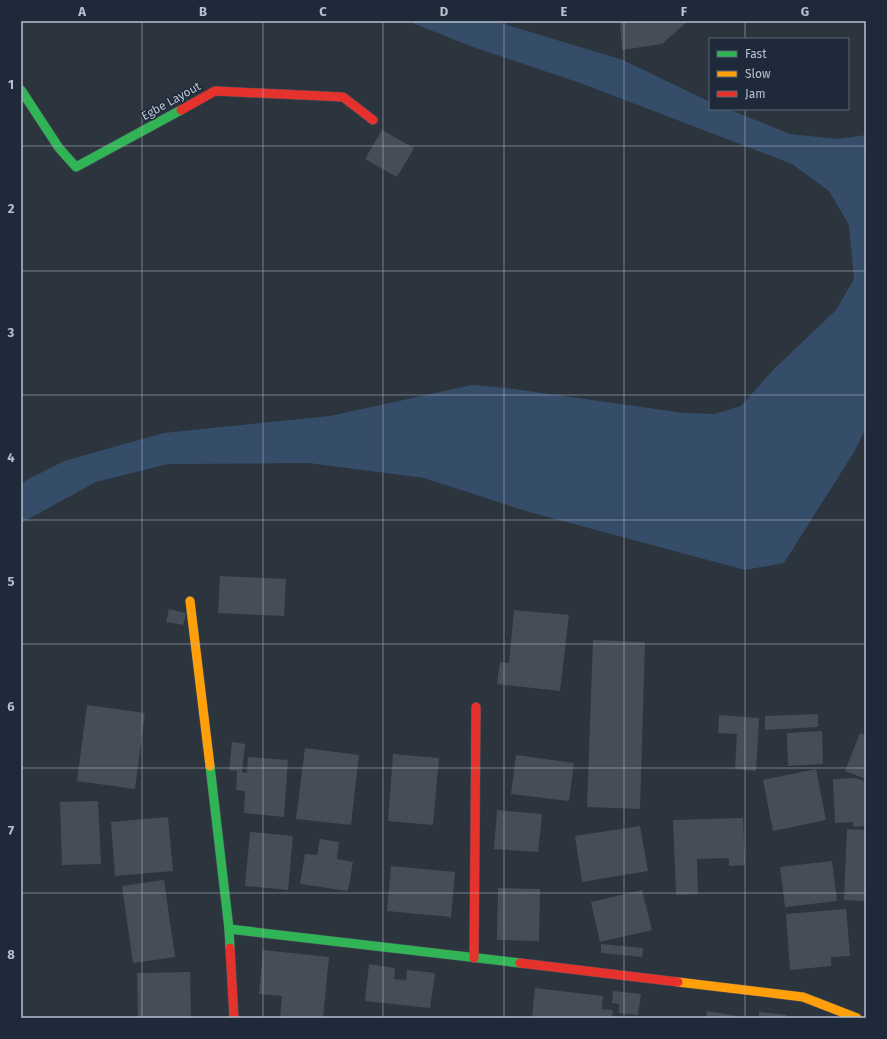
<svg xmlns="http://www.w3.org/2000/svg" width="887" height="1039" font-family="'Fira Sans',sans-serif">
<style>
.water{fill:#364d69}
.building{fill:#464d56}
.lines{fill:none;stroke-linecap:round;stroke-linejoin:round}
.fast-casing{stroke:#4b5058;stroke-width:10}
.slow-casing{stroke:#4b5058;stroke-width:10}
.jam-casing{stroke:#4b5058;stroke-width:10}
.fast{stroke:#30b455;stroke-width:9}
.slow{stroke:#ff9f0a;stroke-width:9}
.jam{stroke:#e5322d;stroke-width:9}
.grid{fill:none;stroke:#b7c0ce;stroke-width:1;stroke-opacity:0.55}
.labels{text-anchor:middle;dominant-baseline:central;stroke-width:3;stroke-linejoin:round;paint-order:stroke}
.street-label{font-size:12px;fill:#b7c0ce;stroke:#1e2a39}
.neatline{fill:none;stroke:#b7c0ce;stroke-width:1.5}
.grid-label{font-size:13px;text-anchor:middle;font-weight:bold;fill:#b7c0ce}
</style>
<rect width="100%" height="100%" fill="#2c343e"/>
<polygon class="water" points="412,21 494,21 623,60 710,102 710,109 728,109 790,134 838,139 866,135 866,428 854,452 784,563 745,570 529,512 424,478 309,463 168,464 96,482 21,523 21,483 64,461 164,433 330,416 472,385 514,389 684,413 715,414 741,406 774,369 836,310 854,279 849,225 829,191 792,164 583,84 473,47 415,24"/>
<g class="building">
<polygon points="620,21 688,21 662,44 622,50"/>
<polygon points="382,130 414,148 397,177 365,159"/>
<polygon points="220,576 286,579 284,616 218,613"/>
<polygon points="169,609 186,613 183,625 166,622"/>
<polygon points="514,610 569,615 560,691 497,684 500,662 509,663"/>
<polygon points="593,640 645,642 640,809 587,807"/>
<polygon points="87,705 145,713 135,789 77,781"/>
<polygon points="818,714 818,727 765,730 765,716"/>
<polygon points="719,715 759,718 756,771 735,769 737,734 718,733"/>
<polygon points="822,731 823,764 788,766 787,733"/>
<polygon points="860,733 866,735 866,779 845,771"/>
<polygon points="232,742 245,744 242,772 247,773 248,757 288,760 284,817 244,813 245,791 236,790 237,771 229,770"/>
<polygon points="305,748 359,755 351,825 296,819"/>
<polygon points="393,754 439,758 433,825 388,821"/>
<polygon points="516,755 574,763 569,801 511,794"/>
<polygon points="816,769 826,820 773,831 763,780"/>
<polygon points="856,778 866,782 866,826 853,827 853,822 835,823 833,779"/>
<polygon points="98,801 101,864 62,865 60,802"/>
<polygon points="497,810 542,814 538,852 494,849"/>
<polygon points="168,817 173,871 115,876 111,822"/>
<polygon points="743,818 745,865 729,866 729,858 697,859 698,894 676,895 673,820"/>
<polygon points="640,826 648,871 582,882 575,836"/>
<polygon points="847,829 866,830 866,901 844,900"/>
<polygon points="250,832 293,836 288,890 245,886"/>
<polygon points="320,839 339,842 337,859 353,862 348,891 300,884 305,854 317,855"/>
<polygon points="832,861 837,901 785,907 780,867"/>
<polygon points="391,866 455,872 451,917 387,911"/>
<polygon points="164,880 175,957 133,963 122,886"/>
<polygon points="498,888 540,889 539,941 497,940"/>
<polygon points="642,890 652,930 600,942 591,902"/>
<polygon points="846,909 850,956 831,957 831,966 790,970 786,914"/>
<polygon points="601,944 643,948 642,957 601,953"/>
<polygon points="263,950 329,957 323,1018 280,1018 282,996 259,994"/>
<polygon points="369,964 395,968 394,979 406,980 407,970 435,973 430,1008 365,1001"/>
<polygon points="190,972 191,1018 138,1017 137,973"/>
<polygon points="535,988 603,996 602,1009 613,1010 612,1018 532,1018"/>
<polygon points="613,991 641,994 638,1015 619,1013 619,1004 612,1003"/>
<polygon points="707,1011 743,1017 743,1018 706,1018"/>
<polygon points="759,1012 787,1015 787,1018 759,1018"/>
</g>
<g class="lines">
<g class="fast-casing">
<g id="fast">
<polyline points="21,90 59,148 76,167 181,110"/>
<polyline points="210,766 229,929 230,948"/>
<polyline points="229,929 520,963"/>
</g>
</g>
<g class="slow-casing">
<g id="slow">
<polyline points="190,601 210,766"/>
<polyline points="678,982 803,997 857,1018"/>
</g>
</g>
<g class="jam-casing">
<g id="jam">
<polyline points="181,110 215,91 343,97 373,120"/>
<polyline points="230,948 234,1018"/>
<polyline points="474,958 476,707"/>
<polyline points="520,963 678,982"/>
</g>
</g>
<use href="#fast" class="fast"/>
<use href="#slow" class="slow"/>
<use href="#jam" class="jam"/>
</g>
<path class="grid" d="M142,21V1018M263,21V1018M383,21V1018M504,21V1018M624,21V1018M745,21V39M745,109V1018M21,146H866M21,271H866M21,395H866M21,520H866M21,644H866M21,768H866M21,893H866"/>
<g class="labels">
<g class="street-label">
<text transform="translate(171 101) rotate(-29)">Egbe Layout</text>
</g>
</g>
<rect width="887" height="1039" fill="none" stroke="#1e2a39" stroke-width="44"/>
<rect x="709" y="38" width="140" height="72" fill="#1e2a39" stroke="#5b6675"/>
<rect x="717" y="51" width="20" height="6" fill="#30b455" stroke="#5b6675"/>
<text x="745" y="58" font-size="12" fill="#b7c0ce">Fast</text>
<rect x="717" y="71" width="20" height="6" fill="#ff9f0a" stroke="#5b6675"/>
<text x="745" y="78" font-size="12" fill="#b7c0ce">Slow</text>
<rect x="717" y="91" width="20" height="6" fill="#e5322d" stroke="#5b6675"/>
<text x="745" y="98" font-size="12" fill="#b7c0ce">Jam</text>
<rect x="22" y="22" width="843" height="995" class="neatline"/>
<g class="grid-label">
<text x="82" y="16">A</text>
<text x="203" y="16">B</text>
<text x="323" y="16">C</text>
<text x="444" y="16">D</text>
<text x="564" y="16">E</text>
<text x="684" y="16">F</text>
<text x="805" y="16">G</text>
<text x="11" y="89">1</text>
<text x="11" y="213">2</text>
<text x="11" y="337">3</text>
<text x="11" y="462">4</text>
<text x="11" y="586">5</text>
<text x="11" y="711">6</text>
<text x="11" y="835">7</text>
<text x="11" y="959">8</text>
</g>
</svg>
